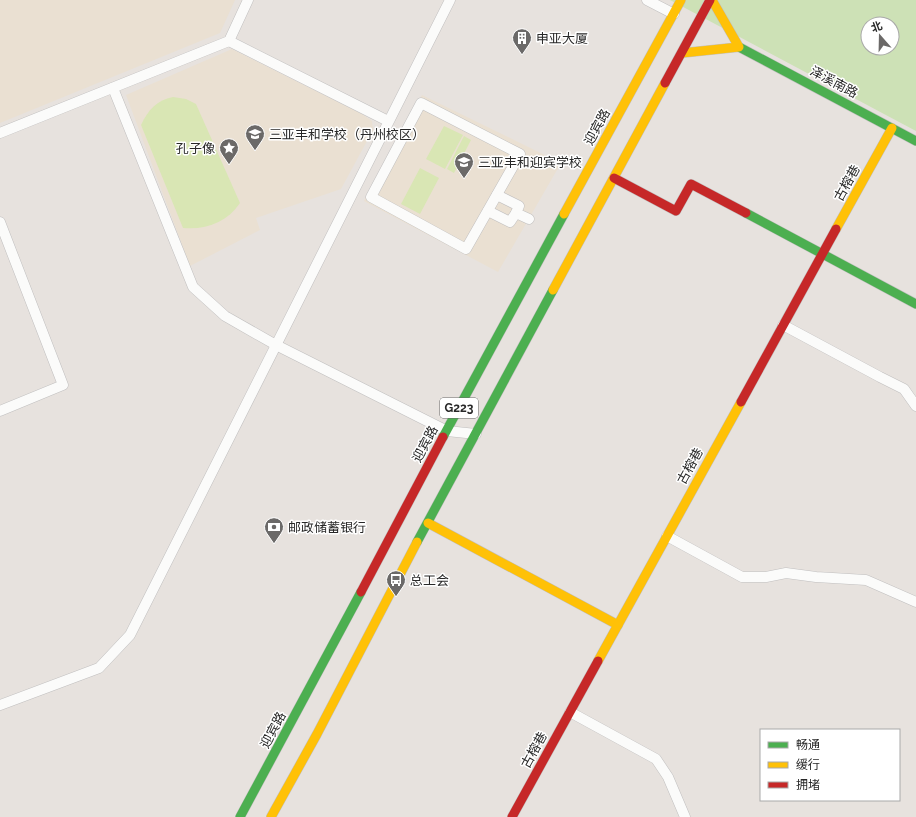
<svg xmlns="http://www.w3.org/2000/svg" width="916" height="817" font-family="Raleway,'Noto Sans SC',sans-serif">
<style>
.education{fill:#eae0d2}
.green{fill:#cde1b6;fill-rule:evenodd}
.pitch{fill:#d9e6b4}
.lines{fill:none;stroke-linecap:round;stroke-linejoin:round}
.street-casing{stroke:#c0bfbf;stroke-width:11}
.fast-casing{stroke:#c0bfbf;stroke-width:10}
.slow-casing{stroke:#c0bfbf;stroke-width:10}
.jam-casing{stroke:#c0bfbf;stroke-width:10}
.street{stroke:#fbfbfa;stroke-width:10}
.fast{stroke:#4caf50;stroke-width:9}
.slow{stroke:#ffc107;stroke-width:9}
.jam{stroke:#c62828;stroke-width:9}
.labels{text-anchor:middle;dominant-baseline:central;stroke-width:3;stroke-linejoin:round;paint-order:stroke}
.shield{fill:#fff;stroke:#686868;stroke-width:1}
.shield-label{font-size:12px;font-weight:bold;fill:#282828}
.poi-label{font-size:13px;fill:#282828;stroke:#fff;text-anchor:start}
.street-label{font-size:13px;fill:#282828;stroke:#fff}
</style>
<rect width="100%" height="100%" fill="#e7e2de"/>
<g class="education">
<polygon points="0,0 235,0 220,33 0,123"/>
<polygon points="232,49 362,114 372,121 373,130 341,189 256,218 260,230 190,266 126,95"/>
<polygon points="422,95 561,163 498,272 364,201"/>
</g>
<path class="green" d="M670,0H916V131L899,122ZM868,24H892V48H868Z"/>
<g class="pitch">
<path d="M173,97L186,99L196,104L240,203C227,222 207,230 183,228L141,125C148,110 157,100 173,97Z"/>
<polygon points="444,126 463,135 445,169 426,159"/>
<polygon points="464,136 471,140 454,173 447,169"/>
<polygon points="420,168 439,178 420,214 401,204"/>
</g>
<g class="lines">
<g class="street-casing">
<g id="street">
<polyline points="647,0 674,14"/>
<polyline points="229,41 388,121"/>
<polyline points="113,88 193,287 225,316 276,345 447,431 476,434"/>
<polygon points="421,103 520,154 466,249 371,197"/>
<polyline points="0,133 229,41 248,0"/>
<polyline points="497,195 519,206 516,213 529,219"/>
<polyline points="488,211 510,222 516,213"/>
<polyline points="0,222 63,385 0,411"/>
<polyline points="783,325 880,377 904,389 916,406"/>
<polyline points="667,536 742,577 766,577 786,573 816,577 866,580 916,602"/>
<polyline points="0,705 99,668 130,635 450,0"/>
<polyline points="570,712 656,759 668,777 685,817"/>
</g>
</g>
<g class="fast-casing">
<g id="fast">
<polyline points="739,47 916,141"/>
<polyline points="746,213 916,304"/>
<polyline points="443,437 564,214"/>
<polyline points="417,542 553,290"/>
<polyline points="240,817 361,592"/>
</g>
</g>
<g class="slow-casing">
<g id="slow">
<polyline points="682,53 739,47 712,0"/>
<polyline points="564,214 681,0"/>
<polyline points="836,229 892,128"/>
<polyline points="553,290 665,83"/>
<polyline points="428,523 618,625"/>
<polyline points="598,661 741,402"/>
<polyline points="271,817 317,734 417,542"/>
</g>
</g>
<g class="jam-casing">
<g id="jam">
<polyline points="665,83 710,0"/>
<polyline points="614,178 676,211 691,184 746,213"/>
<polyline points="741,402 836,229"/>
<polyline points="361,592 443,437"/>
<polyline points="512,817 598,661"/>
</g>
</g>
<use href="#street" class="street"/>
<use href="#fast" class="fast"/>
<use href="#slow" class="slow"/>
<use href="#jam" class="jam"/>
</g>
<defs>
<g id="building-pin" transform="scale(1)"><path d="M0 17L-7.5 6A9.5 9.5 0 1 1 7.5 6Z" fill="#6b6968" stroke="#fff"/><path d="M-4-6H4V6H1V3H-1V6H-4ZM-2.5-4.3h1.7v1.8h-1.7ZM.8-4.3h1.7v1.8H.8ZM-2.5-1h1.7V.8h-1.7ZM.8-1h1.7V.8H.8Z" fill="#fff"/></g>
<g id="school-pin" transform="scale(1)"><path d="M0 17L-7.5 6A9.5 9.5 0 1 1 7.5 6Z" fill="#6b6968" stroke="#fff"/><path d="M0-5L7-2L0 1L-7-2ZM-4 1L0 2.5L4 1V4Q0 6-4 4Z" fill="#fff"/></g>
<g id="sight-pin" transform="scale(1)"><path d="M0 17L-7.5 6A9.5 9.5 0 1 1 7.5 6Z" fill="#6b6968" stroke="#fff"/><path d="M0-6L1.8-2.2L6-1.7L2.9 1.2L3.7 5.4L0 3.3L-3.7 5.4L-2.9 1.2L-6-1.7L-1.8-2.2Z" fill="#fff"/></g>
<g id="bank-pin" transform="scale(1)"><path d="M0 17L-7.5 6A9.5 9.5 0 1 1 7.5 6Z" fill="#6b6968" stroke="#fff"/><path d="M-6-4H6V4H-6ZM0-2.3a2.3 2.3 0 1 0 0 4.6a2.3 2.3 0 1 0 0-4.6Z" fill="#fff"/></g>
<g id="bus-pin" transform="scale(1)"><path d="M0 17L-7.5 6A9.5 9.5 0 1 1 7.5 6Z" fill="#6b6968" stroke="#fff"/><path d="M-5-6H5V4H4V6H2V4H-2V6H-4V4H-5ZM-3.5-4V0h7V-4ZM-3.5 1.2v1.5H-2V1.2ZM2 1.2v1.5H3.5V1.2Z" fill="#fff"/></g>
</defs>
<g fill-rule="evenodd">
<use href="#building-pin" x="522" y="38"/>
<use href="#school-pin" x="255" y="134"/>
<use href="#sight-pin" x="229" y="148"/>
<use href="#school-pin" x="464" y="162"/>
<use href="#bank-pin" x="274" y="527"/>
<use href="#bus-pin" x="396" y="580"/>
</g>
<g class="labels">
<rect class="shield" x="440" y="398" width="38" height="20" rx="3"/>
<g class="shield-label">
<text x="459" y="408">G223</text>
</g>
<g class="poi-label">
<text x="536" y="38">申亚大厦</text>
<text x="269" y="134">三亚丰和学校（丹州校区）</text>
<text x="215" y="148" text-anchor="end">孔子像</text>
<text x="478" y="162">三亚丰和迎宾学校</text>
<text x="288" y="527">邮政储蓄银行</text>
<text x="410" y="580">总工会</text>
</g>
<g class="street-label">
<text transform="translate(834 82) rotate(28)">泽溪南路</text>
<text transform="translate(597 127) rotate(-61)">迎宾路</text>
<text transform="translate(847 183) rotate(-61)">古榕巷</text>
<text transform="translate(425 444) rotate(-62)">迎宾路</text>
<text transform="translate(690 466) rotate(-61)">古榕巷</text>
<text transform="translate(273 730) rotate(-62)">迎宾路</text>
<text transform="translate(534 750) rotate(-61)">古榕巷</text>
</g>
</g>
<rect x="760" y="729" width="140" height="72" fill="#ffffff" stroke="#a9a9a9"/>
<rect x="768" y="742" width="20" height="6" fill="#4caf50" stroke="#a9a9a9"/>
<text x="796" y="749" font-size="12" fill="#282828">畅通</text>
<rect x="768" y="762" width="20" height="6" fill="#ffc107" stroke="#a9a9a9"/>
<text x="796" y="769" font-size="12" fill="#282828">缓行</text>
<rect x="768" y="782" width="20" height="6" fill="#c62828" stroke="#a9a9a9"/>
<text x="796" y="789" font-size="12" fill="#282828">拥堵</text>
<g transform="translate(880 36) rotate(340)"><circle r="19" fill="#ffffff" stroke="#a9a9a9"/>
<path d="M0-3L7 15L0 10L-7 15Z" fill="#6b6968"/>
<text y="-6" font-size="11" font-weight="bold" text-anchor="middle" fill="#282828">北</text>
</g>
</svg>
